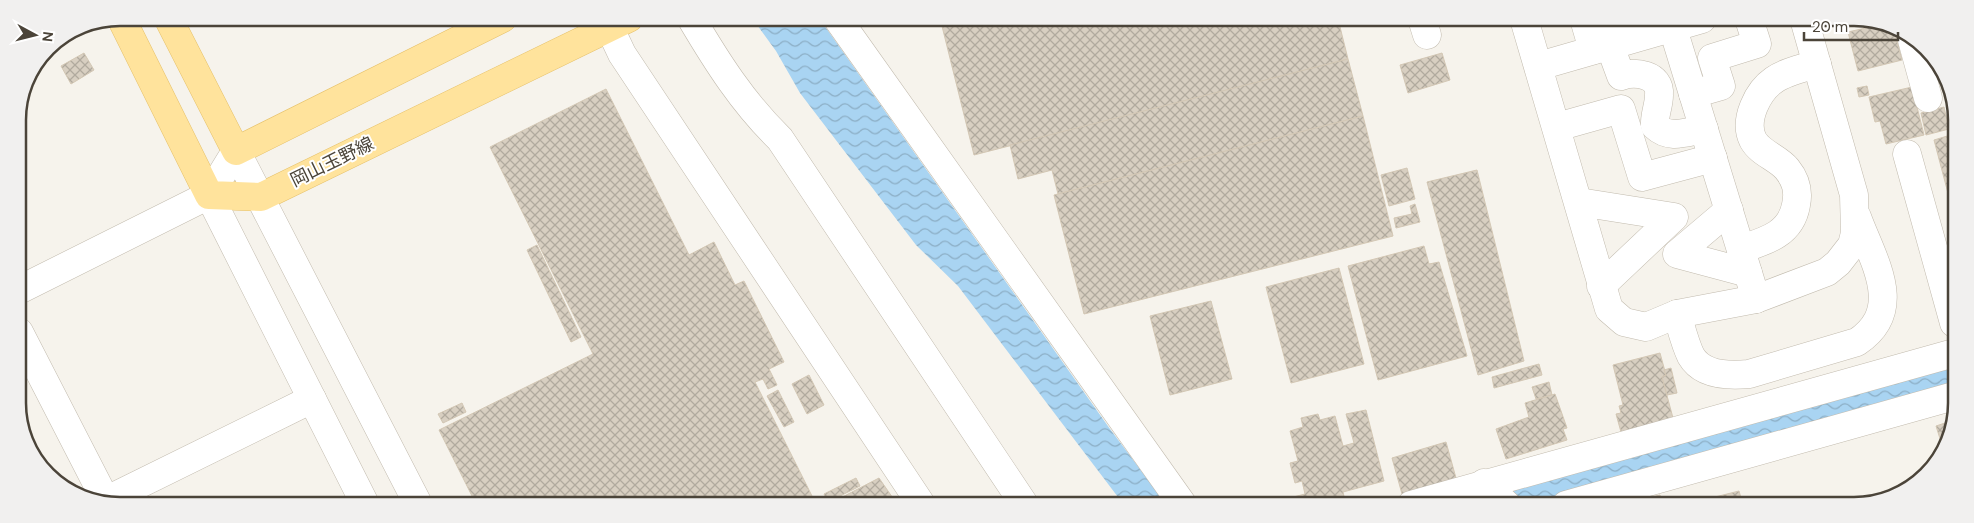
<svg xmlns="http://www.w3.org/2000/svg" width="1974" height="523" font-family="'DM Sans','Noto Sans JP',sans-serif">
<style>
.water{fill:url(#water-waves)}
.building{fill:url(#building-cross-hatch);stroke:#d3c7b4}
.lines{fill:none;stroke-linecap:round;stroke-linejoin:round}
.minor-casing{stroke:#c2bbae;stroke-width:29}
.major-casing{stroke:#e6c16a;stroke-width:29}
.minor{stroke:#fff;stroke-width:28}
.major{stroke:#ffe39c;stroke-width:28}
.labels{text-anchor:middle;dominant-baseline:central;stroke-width:4;stroke-linejoin:round;paint-order:stroke}
.street-label{font-size:18px;fill:#4b4439;stroke:#fff}
.rim{fill:none;stroke:#4b4439;stroke-width:2.5}
</style>
<defs>
<pattern id="water-waves" width="16" height="10" patternUnits="userSpaceOnUse" patternTransform="scale(1.25)"><rect width="16" height="10" fill="#a9d4f2"/><path d="M0 5q4-4 8 0t8 0" fill="none" stroke="#8caec5"/></pattern>
<pattern id="building-cross-hatch" width="8" height="8" patternUnits="userSpaceOnUse" patternTransform="scale(1.25)"><rect width="8" height="8" fill="#d8cfc1"/><path d="M0 0l8 8M0 8l8-8" fill="none" stroke="#b1aa9e"/></pattern>
</defs>
<rect width="100%" height="100%" fill="#f6f3ec"/>
<g class="water">
<polygon points="752,18 819,18 1110,429 1167,505 1124,505 958,286 916,245 800,93 776,51"/>
<polygon points="1954,364 1954,390 1550,505 1457,505"/>
</g>
<g class="building">
<polygon points="940,18 1338,19 1348,59 974,155"/>
<polygon points="1837,19 1847,20 1849,28 1840,30"/>
<polygon points="1883,24 1894,30 1902,60 1858,71 1848,32"/>
<polygon points="74,30 75,33 47,49 48,47"/>
<polygon points="84,53 94,70 71,84 61,66"/>
<polygon points="1442,53 1450,80 1408,93 1400,65"/>
<polygon points="1348,59 1363,116 1058,194 1052,170 1018,179 1010,145"/>
<polygon points="1867,86 1869,95 1859,97 1857,88"/>
<polygon points="1912,87 1924,135 1886,144 1880,121 1875,122 1869,97"/>
<polygon points="606,89 689,255 714,242 735,285 744,281 784,362 769,369 777,385 768,389 763,379 755,382 816,504 476,504 439,430 593,354 490,147"/>
<polygon points="1944,107 1949,129 1926,135 1921,113"/>
<polygon points="1363,116 1393,236 1084,314 1054,195"/>
<polygon points="1954,134 1954,216 1934,140"/>
<polygon points="1407,168 1415,199 1389,206 1381,175"/>
<polygon points="1477,170 1524,361 1478,375 1427,182"/>
<polygon points="1415,204 1420,222 1396,228 1394,218 1412,214 1410,206"/>
<polygon points="537,245 581,337 571,342 527,250"/>
<polygon points="1424,246 1429,264 1439,262 1467,356 1378,380 1348,266"/>
<polygon points="1339,268 1364,364 1291,383 1266,287"/>
<polygon points="1211,301 1232,379 1170,395 1150,316"/>
<polygon points="1660,353 1666,375 1662,377 1673,418 1621,432 1616,414 1621,413 1619,406 1623,405 1613,365"/>
<polygon points="1539,364 1542,375 1494,388 1492,377"/>
<polygon points="1671,368 1677,393 1667,395 1662,377 1666,375 1664,370"/>
<polygon points="809,375 824,405 807,414 792,384"/>
<polygon points="1549,382 1552,395 1536,399 1532,387"/>
<polygon points="778,390 794,422 784,427 767,396"/>
<polygon points="1555,394 1567,428 1563,429 1567,440 1506,459 1496,429 1529,417 1525,403"/>
<polygon points="462,403 466,412 443,423 438,414"/>
<polygon points="1366,410 1384,481 1343,492 1346,505 1274,505 1274,502 1305,494 1302,481 1295,483 1290,463 1298,461 1290,431 1303,427 1301,418 1318,414 1320,420 1335,416 1343,446 1354,443 1346,414"/>
<polygon points="1954,420 1954,423 1942,445 1936,426"/>
<polygon points="1446,442 1456,478 1402,494 1392,458"/>
<polygon points="856,478 860,486 828,502 824,494"/>
<polygon points="879,478 897,504 829,504"/>
<polygon points="1739,491 1743,505 1696,505 1695,502"/>
<polygon points="1660,495 1663,505 1620,505"/>
</g>
<g class="lines">
<g class="minor-casing">
<g id="minor">
<polyline points="605,18 622,54 921,504"/>
<path d="M691,18C717,62 743,103 780,139L1024,504"/>
<polyline points="837,18 1183,505"/>
<polyline points="1422,19 1427,35"/>
<polyline points="1524,19 1609,309 1624,322 1646,327 1677,314 1756,299 1827,272 1838,263 1852,245 1855,233 1854,195 1804,19"/>
<polyline points="1584,19 1593,50"/>
<polyline points="1612,19 1618,43"/>
<polyline points="1670,19 1756,299"/>
<polyline points="1912,40 1928,98"/>
<path d="M1610,46L1621,76C1635,71 1661,74 1659,95C1659,106 1654,115 1655,126C1670,140 1686,132 1704,129"/>
<polyline points="1539,66 1702,19"/>
<polyline points="1693,94 1721,86 1712,58 1757,44 1749,19"/>
<polyline points="1557,127 1621,109 1642,177 1713,158"/>
<polyline points="1907,154 1954,323"/>
<polyline points="209,195 365,504"/>
<polyline points="1579,202 1674,217 1601,286"/>
<polyline points="1729,210 1677,254 1748,273"/>
<path d="M1741,249C1766,241 1791,234 1796,205C1799,191 1796,180 1787,169C1778,158 1760,153 1753,140C1743,120 1758,91 1774,80C1785,72 1804,68 1817,64"/>
<polyline points="19,290 209,195 236,151 418,504"/>
<path d="M1677,314C1681,327 1685,344 1691,356C1702,375 1729,376 1749,374L1857,342C1906,309 1873,261 1857,217"/>
<polyline points="19,332 107,503"/>
<polyline points="1484,483 1507,505"/>
<polyline points="105,501 312,399"/>
<polyline points="1411,505 1954,353"/>
<polyline points="1566,505 1954,396"/>
</g>
</g>
<g class="major-casing">
<g id="major">
<polyline points="121,18 209,195 261,197 629,18"/>
<polyline points="168,18 236,151 503,18"/>
</g>
</g>
<use href="#minor" class="minor"/>
<use href="#major" class="major"/>
</g>
<g class="labels">
<g class="street-label">
<text transform="translate(332 162) rotate(-26)">岡山玉野線</text>
</g>
</g>
<path d="M0 0H1974V523H0ZM120 26H1854A94 94 0 0 1 1948 120V403A94 94 0 0 1 1854 497H120A94 94 0 0 1 26 403V120A94 94 0 0 1 120 26Z" fill="#f1f0ef" fill-rule="evenodd"/>
<path class="rim" d="M120 26H1854A94 94 0 0 1 1948 120V403A94 94 0 0 1 1854 497H120A94 94 0 0 1 26 403V120A94 94 0 0 1 120 26Z"/>
<g transform="translate(35 35) rotate(97)" stroke="#ffffff" stroke-width="4" paint-order="stroke">
<path d="M0-4L9 19L0 12L-9 19Z" fill="#4b4439"/>
<text y="-8" font-size="14" font-weight="bold" text-anchor="middle" fill="#4b4439">N</text>
</g>
<path d="M1804 32v8h94v-8" fill="none" stroke="#4b4439" stroke-width="2.5"/>
<text x="1812" y="32" font-size="15" fill="#4b4439" stroke="#ffffff" stroke-width="4" paint-order="stroke">20 m</text>
</svg>
